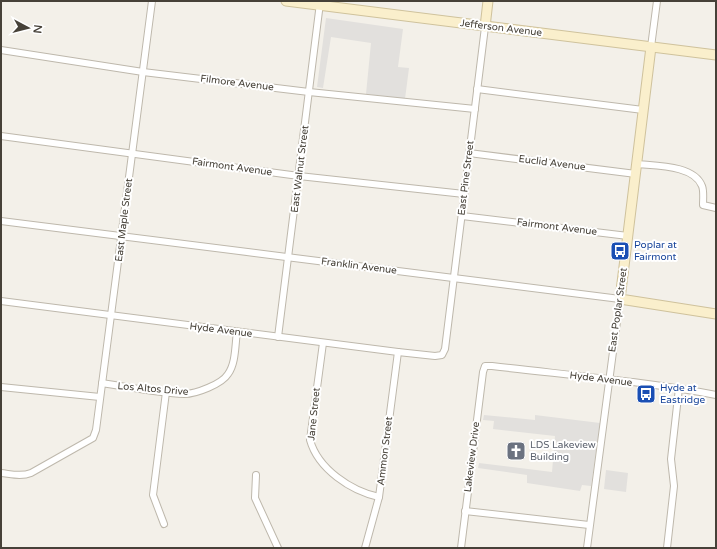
<svg xmlns="http://www.w3.org/2000/svg" width="717" height="549" font-family="'Varela Round',sans-serif">
<style>
.parking{fill:#e2e0dd}
.lines{fill:none;stroke-linecap:round;stroke-linejoin:round}
.street-casing{stroke:#beb8ac;stroke-width:8}
.secondary-casing{stroke:#cfc29c;stroke-width:11}
.street{stroke:#fff;stroke-width:6}
.secondary{stroke:#faefcc;stroke-width:9}
.labels{text-anchor:middle;dominant-baseline:central;stroke-width:4;stroke-linejoin:round;paint-order:stroke}
.street-label{font-size:10px;fill:#464138;stroke:#fff}
.transit-label{font-size:10px;fill:#164399;stroke:#fff;text-anchor:start}
.worship-label{font-size:10px;fill:#5b616d;stroke:#fff;text-anchor:start}
</style>
<rect width="100%" height="100%" fill="#f3f0e9"/>
<g class="parking">
<polygon points="326,18 403,29 398,67 409,68 405,99 366,94 371,43 331,37 323,88 317,87"/>
<polygon points="484,415 535,420 535,415 600,423 591,486 582,485 580,491 527,483 527,475 478,468 479,463 552,472 555,436 493,429 494,421 483,420"/>
<polygon points="606,470 628,473 626,492 604,489"/>
</g>
<g class="lines">
<g class="street-casing">
<g id="street">
<polyline points="651,47 657,1"/>
<polyline points="1,50 143,72 309,92 475,109"/>
<polyline points="477,89 643,110"/>
<polyline points="1,136 299,176 464,194"/>
<polyline points="469,153 636,174"/>
<path d="M637,164C656,166 694,165 702,186C704,191 703,199 703,205L716,208"/>
<polyline points="462,216 628,236"/>
<polyline points="1,221 620,299 587,548"/>
<polyline points="1,301 398,352 435,356 442,355 445,349 485,27"/>
<polyline points="278,337 320,3"/>
<path d="M323,343L310,440C318,469 351,491 379,497"/>
<path d="M102,383C129,387 157,393 184,394C196,394 222,384 228,374C236,363 235,345 237,332"/>
<polyline points="1,387 100,397"/>
<path d="M1,473C11,474 21,477 31,473L93,438L96,430L152,1"/>
<polyline points="256,475 255,498 278,548"/>
<polyline points="465,511 589,525"/>
<polyline points="164,524 153,495 166,392"/>
<polyline points="365,548 379,497 398,352"/>
<path d="M461,548L483,372L485,366H492C567,375 642,381 716,395"/>
<polyline points="667,548 674,486 671,459 679,388"/>
</g>
</g>
<g class="secondary-casing">
<g id="secondary">
<polyline points="286,1 716,55"/>
<polyline points="485,27 488,1"/>
<polyline points="651,47 620,299 716,314"/>
</g>
</g>
<use href="#street" class="street"/>
<use href="#secondary" class="secondary"/>
</g>
<defs>
<g id="bus-square" transform="scale(1)"><rect x="-9" y="-9" width="18" height="18" rx="4" fill="#1a4fb4" stroke="#fff"/><path d="M-5-6H5V4H4V6H2V4H-2V6H-4V4H-5ZM-3.5-4V0h7V-4ZM-3.5 1.2v1.5H-2V1.2ZM2 1.2v1.5H3.5V1.2Z" fill="#fff"/></g>
<g id="church-square" transform="scale(1)"><rect x="-9" y="-9" width="18" height="18" rx="4" fill="#6b7280" stroke="#fff"/><path d="M-1.2-6h2.4v3.5h3.3v2.4h-3.3V6h-2.4V-.1h-3.3v-2.4h3.3Z" fill="#fff"/></g>
</defs>
<g fill-rule="evenodd">
<use href="#bus-square" x="620" y="251"/>
<use href="#bus-square" x="646" y="394"/>
<use href="#church-square" x="516" y="451"/>
</g>
<g class="labels">
<g class="street-label">
<text transform="translate(501 28) rotate(7)">Jefferson Avenue</text>
<text transform="translate(237 83) rotate(7)">Filmore Avenue</text>
<text transform="translate(552 163) rotate(7)">Euclid Avenue</text>
<text transform="translate(232 167) rotate(8)">Fairmont Avenue</text>
<text transform="translate(300 169) rotate(-83)">East Walnut Street</text>
<text transform="translate(466 178) rotate(-83)">East Pine Street</text>
<text transform="translate(124 220) rotate(-83)">East Maple Street</text>
<text transform="translate(557 227) rotate(7)">Fairmont Avenue</text>
<text transform="translate(359 266) rotate(7)">Franklin Avenue</text>
<text transform="translate(618 310) rotate(-82)">East Poplar Street</text>
<text transform="translate(221 330) rotate(7)">Hyde Avenue</text>
<text transform="translate(601 379) rotate(7)">Hyde Avenue</text>
<text transform="translate(153 389) rotate(5)">Los Altos Drive</text>
<text transform="translate(314 414) rotate(-84)">Jane Street</text>
<text transform="translate(385 451) rotate(-83)">Ammon Street</text>
<text transform="translate(472 457) rotate(-83)">Lakeview Drive</text>
</g>
<g class="transit-label">
<text x="634" y="245">Poplar at<tspan x="634" dy="12">Fairmont</tspan></text>
<text x="660" y="388">Hyde at<tspan x="660" dy="12">Eastridge</tspan></text>
</g>
<g class="worship-label">
<text x="530" y="445">LDS Lakeview<tspan x="530" dy="12">Building</tspan></text>
</g>
</g>
<rect width="717" height="549" fill="none" stroke="#464138" stroke-width="4"/>
<g transform="translate(28 28) rotate(97)" stroke="#ffffff" stroke-width="3" paint-order="stroke">
<path d="M0-3L7 15L0 10L-7 15Z" fill="#464138"/>
<text y="-6" font-size="11" font-weight="bold" text-anchor="middle" fill="#464138">N</text>
</g>
</svg>
